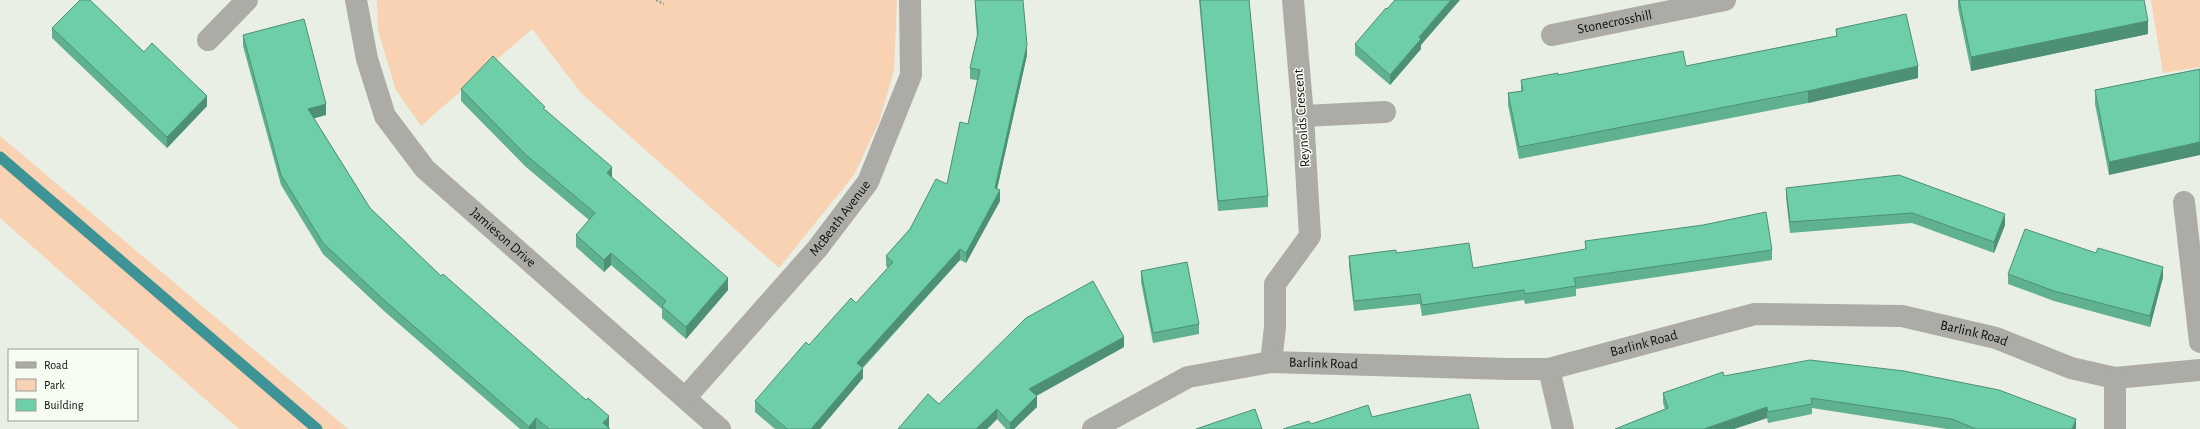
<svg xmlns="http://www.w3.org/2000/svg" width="2200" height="429" font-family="'Alegreya Sans',sans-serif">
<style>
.green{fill:#f8d2b2}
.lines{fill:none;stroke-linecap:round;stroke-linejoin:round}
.stream{stroke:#3e9397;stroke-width:11}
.path{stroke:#969a93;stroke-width:2.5;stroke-dasharray:2 2;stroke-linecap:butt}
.minor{stroke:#acaba6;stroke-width:22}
.wall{fill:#5fb190}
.shaded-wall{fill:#4d9076}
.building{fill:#6ecea8;stroke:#4d9076}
.labels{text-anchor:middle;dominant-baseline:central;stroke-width:3;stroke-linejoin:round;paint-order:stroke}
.street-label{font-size:14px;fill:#0d0f0c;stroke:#f6fcf2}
</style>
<rect width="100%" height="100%" fill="#e9efe5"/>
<g class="green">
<polygon points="377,0 897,0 894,71 879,122 854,175 779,268 581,93 532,29 421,126 396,90 378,31"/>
<polygon points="2151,0 2200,0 2200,67 2163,73"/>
<polygon points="0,136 348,429 239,429 0,218"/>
</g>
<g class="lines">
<polyline class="stream" points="0,157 317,429"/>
<polyline class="path" points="656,0 664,4"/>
<g class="minor">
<path id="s1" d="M356,0L367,59L385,116L425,169L720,429"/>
<path id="s2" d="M1552,35L1725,0"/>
<polyline points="208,40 247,0"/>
<polyline points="1303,116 1385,112"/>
<polyline points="2184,202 2200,342"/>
<polyline points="1271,362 1275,327 1275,284 1310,236 1303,116 1293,0"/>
<polyline points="1549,369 1563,429"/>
<path id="s3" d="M686,397L817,249L868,182L911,75L910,0"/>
<path id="s4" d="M1093,429L1188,377L1271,362L1507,369H1549L1755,314L1902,316L1996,338L2071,368L2115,378L2200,370"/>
<polyline points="2115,429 2115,378"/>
</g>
</g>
<g class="wall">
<polygon points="975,0 1027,55 997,189 1000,201 966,263 960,260 863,368 863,378 820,429 775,429 755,412 755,401 809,345 856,303 888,268 886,266 886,256 910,229 947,184 968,124 977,80 970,79 970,68 977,36 975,10"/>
<polygon points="1199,0 1249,0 1268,196 1268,207 1218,211"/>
<polygon points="1958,0 2144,0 2148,34 1971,71 1958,8"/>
<polygon points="52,28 144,52 207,106 167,148 52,38"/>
<polygon points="1836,29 1918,78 1808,103 1519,159 1508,105 1508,93 1521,91 1521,80 1686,66 1836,36"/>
<polygon points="243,35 326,115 314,118 370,208 441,276 609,427 608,427 610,429 520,429 384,311 323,254 281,185 243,46"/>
<polygon points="1355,44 1421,45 1421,49 1390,85 1355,55"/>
<polygon points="2200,69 2109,175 2095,104 2095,90"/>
<polygon points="461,89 545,110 612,178 728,290 686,339 662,318 662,309 611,265 604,272 576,247 576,235 589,220 526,167 461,101"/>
<polygon points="1786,188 2005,225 1994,253 1912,223 1790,233 1786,198"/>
<polygon points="1585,241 1772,250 1772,260 1576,289 1576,296 1525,304 1524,300 1422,316 1420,304 1354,311 1349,266 1349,256 1396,253 1473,268 1585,250"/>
<polygon points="1141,271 1199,324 1199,334 1153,343 1141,282"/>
<polygon points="2008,274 2163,277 2150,327 2054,301 2008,284"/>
<polygon points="1124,347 1036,396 1037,407 1014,429 1006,429 997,419 987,429 898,429 939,404"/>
<polygon points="1724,376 2076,429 1947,429 1812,408 1812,414 1768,423 1767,418 1734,429 1615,429 1665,409 1663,403 1663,393"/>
</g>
<g class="shaded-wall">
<polygon points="1451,0 1460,0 1421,45 1421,49 1390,85 1390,75 1419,37"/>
<polygon points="2148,21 2148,34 1971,71 1971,57"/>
<polygon points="1027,45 1027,55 995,198 995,188"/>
<polygon points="1918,66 1918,78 1808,103 1808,91"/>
<polygon points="207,96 207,106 167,148 167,137"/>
<polygon points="326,104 326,115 308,120 308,109"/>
<polygon points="2200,142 2200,155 2109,175 2109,162"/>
<polygon points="612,167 612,179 607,173"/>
<polygon points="1000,190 1000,201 966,263 966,253"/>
<polygon points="2005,214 2005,225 1994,253 1994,242"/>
<polygon points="960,249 960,260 857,373 857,363"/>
<polygon points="611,253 611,265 604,272 604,260"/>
<polygon points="2163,267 2163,277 2150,327 2150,316"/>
<polygon points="728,278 728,290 686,339 686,327"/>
<polygon points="1124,337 1124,347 1029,400 1029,389"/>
<polygon points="863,368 863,378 820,429 811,429"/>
<polygon points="1037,396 1037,407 1014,429 1010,429 1010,423"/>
<polygon points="1767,407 1767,418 1734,429 1704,429"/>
<polygon points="997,409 997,419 987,429 976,429"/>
<polygon points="609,416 609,427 607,429 603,423"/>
<polygon points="536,418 536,429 529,429 529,427"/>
<polygon points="2076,419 2076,429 2072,429"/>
</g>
<g class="building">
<polygon points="80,0 90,0 144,52 152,43 207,96 167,137 52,28"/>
<polygon points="975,0 1023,0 1027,45 995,188 1000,190 966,253 960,249 857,363 863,368 811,429 787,429 755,401 806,342 809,345 851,298 856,303 893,262 886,256 910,229 936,179 947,184 960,122 968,124 980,70 970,68 978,33"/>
<polygon points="1200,0 1249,0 1268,196 1218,201"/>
<polygon points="1395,0 1451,0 1419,37 1421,39 1390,75 1355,44 1386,8 1387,9"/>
<polygon points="1959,0 2144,0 2148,21 1971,57"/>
<polygon points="1906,14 1918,66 1808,91 1519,147 1508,93 1523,91 1521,80 1558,73 1558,75 1683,51 1686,66 1837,36 1836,29"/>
<polygon points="304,19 326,104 308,109 370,208 441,276 443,274 586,400 588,398 609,416 603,423 610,429 549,429 536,418 529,427 384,300 323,243 281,175 243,35"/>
<polygon points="493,56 545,107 543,108 612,167 607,173 728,278 686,327 662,306 666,301 611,253 604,260 576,235 595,213 526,155 461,89"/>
<polygon points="2200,69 2200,142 2109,162 2095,90"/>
<polygon points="1899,175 2005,214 1994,242 1912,213 1790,222 1786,188"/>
<polygon points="1766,212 1772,250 1574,278 1576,286 1525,294 1524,290 1422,305 1420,294 1354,301 1349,256 1396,250 1396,253 1469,243 1473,268 1586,249 1585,241 1703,225"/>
<polygon points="2025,229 2096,253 2098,248 2163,267 2150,316 2054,291 2008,274"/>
<polygon points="1187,262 1199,324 1153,333 1141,271"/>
<polygon points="1093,281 1124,337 1029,389 1037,396 1010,423 997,409 976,429 898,429 928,394 939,404 1026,318"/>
<polygon points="1810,360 1904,371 1999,390 2076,419 2072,429 1976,429 1952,419 1811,398 1812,404 1768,412 1767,407 1704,429 1615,429 1668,408 1663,393 1723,372 1724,376"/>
<polygon points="1470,394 1479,429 1283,429 1309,421 1311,424 1368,405 1372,417"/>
<polygon points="1255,409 1262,429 1196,429"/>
</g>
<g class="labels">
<g class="street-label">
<text stroke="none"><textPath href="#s2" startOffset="64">Stonecrosshill</textPath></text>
<text transform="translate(1302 118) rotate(-94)">Reynolds Crescent</text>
<text stroke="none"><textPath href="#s3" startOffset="236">McBeath Avenue</textPath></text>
<text stroke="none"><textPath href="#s1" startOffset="290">Jamieson Drive</textPath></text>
<text stroke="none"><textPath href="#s4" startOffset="905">Barlink Road</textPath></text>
<text stroke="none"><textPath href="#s4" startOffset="569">Barlink Road</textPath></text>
<text stroke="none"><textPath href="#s4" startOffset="245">Barlink Road</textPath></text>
</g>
</g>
<rect x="8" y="349" width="130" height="72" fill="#f6fcf2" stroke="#999d96"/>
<rect x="16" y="362" width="20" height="6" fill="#acaba6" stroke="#999d96"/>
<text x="44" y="369" font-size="12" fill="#0d0f0c">Road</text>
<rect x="16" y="379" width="20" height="12" fill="#f8d2b2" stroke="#999d96"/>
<text x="44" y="389" font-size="12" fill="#0d0f0c">Park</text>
<rect x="16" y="399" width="20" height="12" fill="#6ecea8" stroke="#999d96"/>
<text x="44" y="409" font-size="12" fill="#0d0f0c">Building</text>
</svg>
